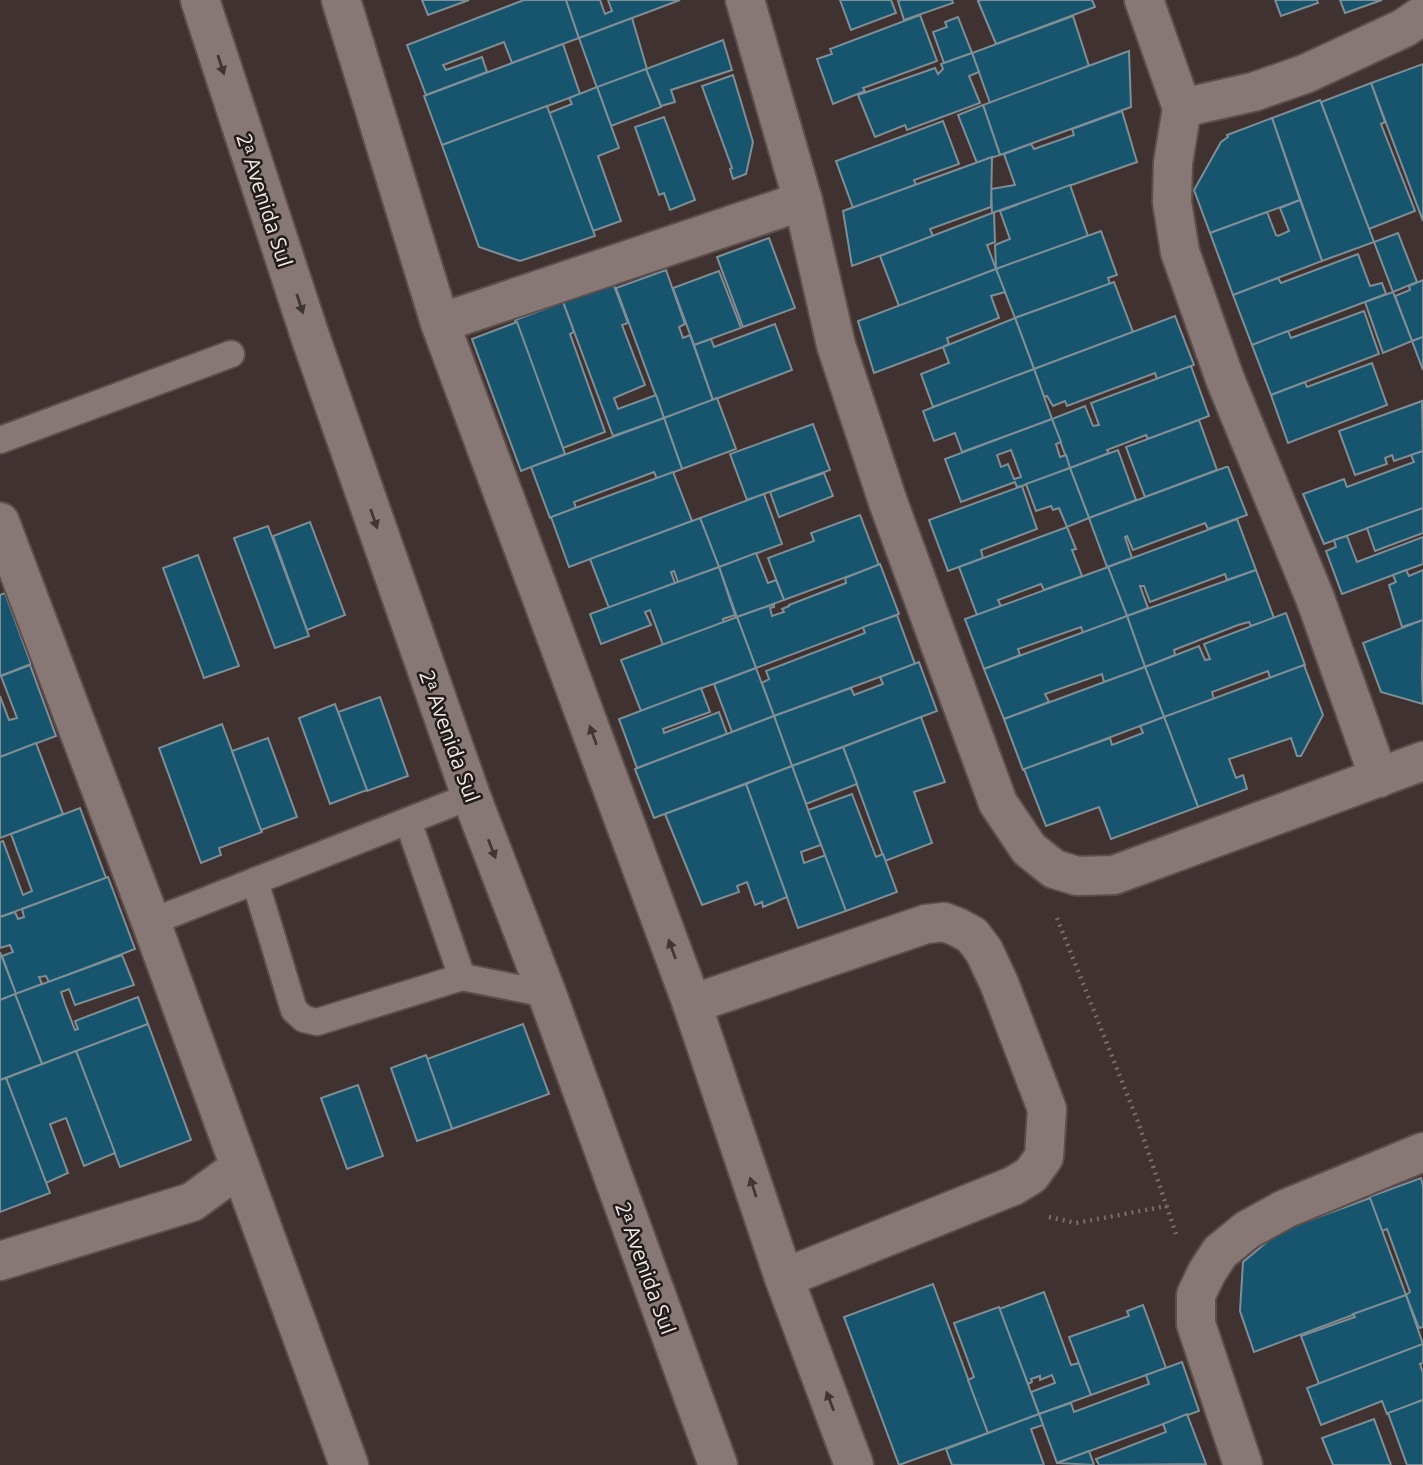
<svg xmlns="http://www.w3.org/2000/svg" width="1423" height="1465" font-family="'Open Sans',sans-serif">
<style>
.building{fill:#17556f;stroke:#808e96;stroke-width:2;fill-rule:evenodd}
.lines{fill:none;stroke-linecap:round;stroke-linejoin:round}
.service-casing{stroke:#5b4f4e;stroke-width:30}
.minor-casing{stroke:#5b4f4e;stroke-width:42}
.tertiary-casing{stroke:#5b4f4e;stroke-width:42}
.path{stroke:#786d6b;stroke-width:4.5;stroke-dasharray:2 5;stroke-linecap:butt}
.service{stroke:#887875;stroke-width:26}
.minor{stroke:#887875;stroke-width:38}
.tertiary{stroke:#887875;stroke-width:38}
.oneway{fill:#403735}
.labels{text-anchor:middle;dominant-baseline:central;stroke-width:5;stroke-linejoin:round;paint-order:stroke}
.street-label{font-size:21px;fill:#f0e7e6;stroke:#211b1a}
</style>
<rect width="100%" height="100%" fill="#3f3230"/>
<g class="building">
<polygon points="422,0 469,0 428,15"/>
<polygon points="524,0 566,0 579,38 512,63 504,42 443,65 446,70 482,57 487,72 426,95 407,45"/>
<polygon points="566,0 600,0 605,14 612,11 608,0 680,0 579,38"/>
<polygon points="840,0 891,0 896,13 851,30"/>
<polygon points="901,0 952,0 953,3 904,20 898,1"/>
<polygon points="981,0 1092,0 1095,7 996,44 978,1"/>
<polygon points="1275,0 1317,0 1318,3 1281,16"/>
<polygon points="1340,0 1382,0 1345,13"/>
<polygon points="920,15 937,61 863,88 865,91 833,104 817,59 832,54 830,49"/>
<polygon points="1073,16 1089,66 990,103 972,53"/>
<polygon points="958,17 972,53 944,63 933,32 947,27 945,22"/>
<polygon points="632,18 647,69 597,88 579,38"/>
<polygon points="723,40 732,70 671,90 675,102 661,106 646,69"/>
<polygon points="563,44 580,94 442,145 424,96"/>
<polygon points="1129,51 1131,107 1000,155 983,105"/>
<polygon points="972,53 979,72 969,76 980,103 907,130 905,125 875,137 858,95 935,68 938,74 943,69 941,64"/>
<polygon points="1423,64 1423,221 1371,83"/>
<polygon points="646,69 661,107 611,126 597,87"/>
<polygon points="733,75 753,142 746,174 733,179 730,169 732,168 702,86"/>
<polygon points="1371,83 1385,122 1381,124 1415,211 1369,229 1321,102"/>
<polygon points="597,87 619,148 598,156 621,221 593,231 549,113 572,104 569,98"/>
<polygon points="1320,100 1374,242 1322,261 1272,118"/>
<polygon points="983,105 1000,155 977,163 958,115"/>
<polygon points="547,106 595,236 520,261 479,247 442,145"/>
<polygon points="1122,111 1137,162 992,213 991,189 1015,185 1004,154 1031,144 1034,149 1074,135 1072,129"/>
<polygon points="664,117 695,200 670,210 664,193 659,195 635,127"/>
<polygon points="1272,118 1300,200 1210,233 1194,190 1221,142 1228,137 1227,135"/>
<polygon points="943,121 959,164 914,180 916,185 853,208 836,161"/>
<polygon points="992,157 991,207 930,229 933,236 852,266 843,211"/>
<polygon points="1070,185 1088,236 996,269 995,245 1010,239 1000,211"/>
<polygon points="1300,200 1322,261 1233,295 1210,233 1267,212 1276,235 1278,236 1289,231 1280,208"/>
<polygon points="992,213 994,213 995,242 987,245 996,269 899,306 880,256"/>
<polygon points="1101,231 1117,275 1108,278 1110,284 1015,318 996,269"/>
<polygon points="1398,233 1417,282 1393,292 1374,242"/>
<polygon points="769,238 795,308 743,327 717,257"/>
<polygon points="1358,254 1370,286 1382,283 1386,294 1252,345 1233,295 1278,278 1281,283"/>
<polygon points="996,269 1005,292 991,296 999,318 947,338 949,344 943,347 874,373 858,321"/>
<polygon points="666,270 685,324 679,327 683,338 690,335 713,400 664,418 616,288"/>
<polygon points="719,271 741,328 694,345 673,288"/>
<polygon points="1423,280 1423,337 1412,341 1395,296 1410,290 1409,286"/>
<polygon points="1114,282 1133,332 1034,369 1015,318"/>
<polygon points="613,283 628,323 622,325 645,385 614,398 618,409 656,395 664,418 613,436 563,302"/>
<polygon points="1393,292 1412,341 1383,353 1365,302"/>
<polygon points="563,302 574,332 570,334 605,432 563,448 515,320"/>
<polygon points="1364,311 1379,354 1271,395 1252,345 1288,331 1291,338"/>
<polygon points="1175,316 1194,365 1157,379 1155,373 1067,406 1065,401 1053,406 1047,396 1044,397 1034,369"/>
<polygon points="1015,318 1034,369 933,407 921,374 949,363 943,347"/>
<polygon points="517,322 565,454 521,471 472,339"/>
<polygon points="775,324 792,370 713,400 694,345 711,339 714,347"/>
<polygon points="1423,337 1423,370 1412,341"/>
<polygon points="1372,363 1387,405 1288,443 1271,395 1305,382 1307,387"/>
<polygon points="1191,366 1209,416 1148,439 1146,435 1107,450 1109,453 1070,468 1052,419 1085,406 1093,426 1099,425 1091,403"/>
<polygon points="1034,369 1052,419 962,452 955,433 934,441 923,411"/>
<polygon points="717,398 736,449 682,469 664,418"/>
<polygon points="1422,401 1423,451 1394,461 1392,455 1385,458 1387,464 1355,475 1339,431"/>
<polygon points="664,418 682,469 657,479 654,472 574,502 576,508 550,518 531,467"/>
<path d="M1052,419L1061,442L1056,444L1060,457L1066,455L1070,468L1022,486L1017,487L1015,482L961,502L945,459ZM1011,450L1021,477L1014,479L1008,464L1001,467L997,455Z"/>
<polygon points="1199,420 1217,470 1145,497 1126,447"/>
<polygon points="813,424 830,470 747,500 730,454"/>
<polygon points="1118,450 1136,500 1089,518 1070,468"/>
<polygon points="1423,451 1423,508 1324,544 1303,494 1344,479 1347,487 1414,462 1411,455"/>
<polygon points="1226,467 1228,467 1247,515 1208,529 1205,523 1133,550 1127,536 1125,537 1132,558 1107,567 1089,518"/>
<polygon points="1070,468 1089,518 1067,527 1059,508 1053,510 1051,506 1036,511 1026,484"/>
<polygon points="673,472 692,521 569,567 551,517"/>
<polygon points="824,473 833,496 779,517 770,492"/>
<polygon points="1022,486 1037,529 981,550 983,558 948,571 929,520"/>
<polygon points="764,494 782,544 719,567 700,518"/>
<polygon points="1423,508 1423,533 1375,551 1367,528"/>
<polygon points="860,515 879,565 784,600 768,558 814,541 811,533"/>
<polygon points="700,518 719,567 678,582 674,571 671,572 675,583 609,608 590,559"/>
<polygon points="1237,519 1256,570 1227,580 1225,574 1150,602 1144,586 1140,586 1148,608 1127,616 1108,567"/>
<polygon points="310,522 345,615 307,630 273,536"/>
<polygon points="268,526 309,636 275,648 234,538"/>
<polygon points="1067,527 1076,549 1072,550 1082,576 1044,590 1041,584 998,600 1001,606 977,615 959,567"/>
<polygon points="1347,536 1357,562 1423,537 1423,564 1342,594 1326,551 1336,547 1334,540"/>
<polygon points="756,553 768,583 776,580 784,600 737,617 719,567"/>
<polygon points="198,555 239,666 204,678 163,568"/>
<polygon points="880,564 899,614 756,668 737,617 774,604 774,607 770,608 772,616 784,612 782,609 789,606 789,605 846,583 845,578"/>
<polygon points="719,567 736,618 735,615 723,619 724,623 663,645 650,610 645,612 651,625 601,644 590,614"/>
<polygon points="1108,567 1127,616 1083,633 1081,627 1018,649 1020,655 984,669 965,619"/>
<polygon points="1256,570 1274,618 1251,626 1249,622 1238,625 1174,650 1175,655 1145,667 1127,616"/>
<polygon points="1406,570 1409,576 1423,570 1423,620 1402,627 1389,585 1396,582 1393,575"/>
<polygon points="5,593 31,664 0,676 0,595"/>
<polygon points="1286,613 1305,665 1270,678 1268,671 1212,692 1214,699 1164,717 1145,667 1199,646 1205,660 1210,659 1204,644"/>
<polygon points="897,615 915,664 774,716 762,683 769,679 766,671 865,633 863,627"/>
<polygon points="1127,616 1145,667 1104,682 1102,674 1045,694 1049,702 1004,719 984,669"/>
<polygon points="737,617 756,668 641,711 621,660"/>
<polygon points="1423,620 1422,678 1423,704 1381,692 1363,643"/>
<polygon points="919,662 937,711 792,766 774,716 851,688 854,695 883,684 880,677"/>
<polygon points="30,665 56,736 0,757 0,696 9,720 17,718 1,676"/>
<polygon points="1304,665 1323,715 1301,756 1297,756 1291,738 1229,759 1236,778 1243,775 1247,789 1198,807 1164,717"/>
<polygon points="1145,667 1164,717 1023,770 1004,719"/>
<polygon points="756,668 774,716 732,732 714,684"/>
<polygon points="701,688 710,712 663,729 664,733 719,712 727,734 637,768 619,719"/>
<polygon points="380,697 408,776 367,791 338,712"/>
<polygon points="335,704 367,790 330,804 299,718"/>
<polygon points="774,716 792,766 654,818 635,769"/>
<polygon points="921,717 945,782 914,792 932,843 885,861 843,747"/>
<polygon points="1164,717 1198,807 1111,839 1099,807 1046,826 1024,769 1110,738 1112,745 1143,733 1140,726"/>
<polygon points="222,724 262,832 219,848 221,855 201,863 159,748"/>
<polygon points="268,738 297,817 261,830 232,751"/>
<polygon points="36,743 63,814 0,838 0,757"/>
<polygon points="843,747 857,784 806,804 792,766"/>
<polygon points="792,766 821,845 801,852 804,863 826,855 846,911 798,928 746,784"/>
<polygon points="746,784 787,897 763,907 762,902 755,905 747,882 737,886 739,892 702,905 665,814"/>
<polygon points="852,794 876,857 883,854 897,892 846,911 808,810"/>
<polygon points="80,808 106,878 0,917 0,842 3,841 23,895 32,891 11,834"/>
<polygon points="108,877 135,949 49,982 46,976 39,977 42,984 16,994 2,956 13,952 10,945 0,948 0,917 15,912 18,919 24,917 22,909"/>
<polygon points="0,952 16,994 0,1000"/>
<polygon points="122,955 134,985 75,1005 69,989 61,992 65,1004 75,1030 78,1029 75,1021 138,997 148,1024 42,1064 15,994"/>
<polygon points="15,994 42,1064 0,1080 0,1000"/>
<polygon points="148,1024 191,1140 120,1167 76,1051"/>
<polygon points="523,1024 549,1094 452,1129 427,1059"/>
<polygon points="76,1051 115,1153 84,1166 66,1118 50,1124 68,1173 46,1183 6,1078"/>
<polygon points="426,1055 452,1129 417,1141 391,1068"/>
<polygon points="6,1078 50,1193 0,1212 0,1080"/>
<polygon points="358,1085 383,1156 347,1169 321,1098"/>
<polygon points="1421,1178 1423,1186 1423,1327 1419,1328 1406,1295 1410,1292 1387,1229 1382,1231 1369,1197"/>
<polygon points="1370,1198 1406,1295 1254,1352 1240,1311 1243,1262 1280,1231"/>
<polygon points="933,1284 988,1433 899,1465 844,1317"/>
<polygon points="1044,1292 1071,1365 1079,1363 1091,1395 1039,1414 1031,1392 1055,1383 1052,1375 1040,1380 1040,1376 1031,1379 1032,1382 1028,1384 999,1309"/>
<polygon points="1406,1295 1423,1344 1319,1384 1301,1336 1355,1317 1353,1314"/>
<polygon points="1143,1305 1166,1368 1091,1395 1069,1337 1129,1316 1127,1311"/>
<polygon points="999,1307 1039,1414 988,1433 968,1380 974,1377 954,1323"/>
<polygon points="1423,1344 1423,1363 1420,1364 1423,1373 1423,1400 1387,1414 1382,1401 1321,1425 1307,1388"/>
<polygon points="1182,1362 1199,1411 1057,1463 1039,1414 1071,1403 1074,1412 1149,1384 1146,1375"/>
<polygon points="1423,1400 1423,1465 1407,1465 1388,1413"/>
<polygon points="1039,1414 1043,1425 1031,1429 1044,1465 952,1465 946,1449"/>
<polygon points="1187,1414 1206,1464 1099,1465 1096,1459 1166,1432 1163,1424"/>
<polygon points="1374,1419 1391,1465 1333,1465 1322,1438"/>
<polygon points="1089,1451 1094,1465 1057,1463"/>
</g>
<g class="lines">
<g class="service-casing">
<g id="service">
<polyline points="0,440 231,354"/>
<polyline points="255,881 294,1010 304,1019 317,1022 462,977 408,821"/>
<polyline points="151,922 471,796"/>
<polyline points="462,977 547,994"/>
</g>
</g>
<g class="minor-casing">
<g id="minor">
<polyline points="745,0 803,201 836,345 888,502 998,803 1029,849 1054,869 1077,876 1114,875 1423,761"/>
<polyline points="1144,0 1182,108 1173,163 1172,202 1180,252 1225,379 1315,598 1379,778"/>
<polyline points="1182,108 1253,92 1305,74 1404,28 1423,15"/>
<polyline points="440,323 803,201"/>
<polyline points="0,522 151,922 240,1167 192,1202 0,1261"/>
<polyline points="692,1004 926,924 944,922 957,927 972,935 984,951 999,983 1047,1109 1044,1157 1031,1175 1013,1186 784,1278"/>
<polyline points="240,1167 349,1465"/>
<polyline points="1243,1465 1196,1324 1196,1295 1207,1272 1220,1252 1247,1230 1285,1209 1423,1152"/>
</g>
</g>
<g class="tertiary-casing">
<g id="tertiary">
<polyline points="200,0 311,339 471,796 547,994 718,1465"/>
<polyline points="341,0 440,323 692,1004 784,1278 854,1465"/>
</g>
</g>
<g class="path">
<polyline points="1057,918 1138,1122 1176,1234"/>
<polyline points="1049,1217 1076,1223 1167,1206"/>
</g>
<use href="#service" class="service"/>
<use href="#minor" class="minor"/>
<use href="#tertiary" class="tertiary"/>
</g>
<defs><path id="oneway-solid" d="M-6-.8H1V-3.2L6.5 0L1 3.2V.8H-6Z" transform="scale(1.75)"/></defs>
<g class="oneway">
<use href="#oneway-solid" transform="translate(221 65) rotate(72)"/>
<use href="#oneway-solid" transform="translate(300 304) rotate(72)"/>
<use href="#oneway-solid" transform="translate(374 519) rotate(71)"/>
<use href="#oneway-solid" transform="translate(593 735) rotate(-110)"/>
<use href="#oneway-solid" transform="translate(492 849) rotate(69)"/>
<use href="#oneway-solid" transform="translate(672 949) rotate(-110)"/>
<use href="#oneway-solid" transform="translate(753 1187) rotate(-108)"/>
<use href="#oneway-solid" transform="translate(830 1401) rotate(-111)"/>
</g>
<g class="labels">
<g class="street-label">
<text transform="translate(265 200) rotate(72)">2ᵃ Avenida Sul</text>
<text transform="translate(450 736) rotate(70)">2ᵃ Avenida Sul</text>
<text transform="translate(646 1268) rotate(70)">2ᵃ Avenida Sul</text>
</g>
</g>
</svg>
